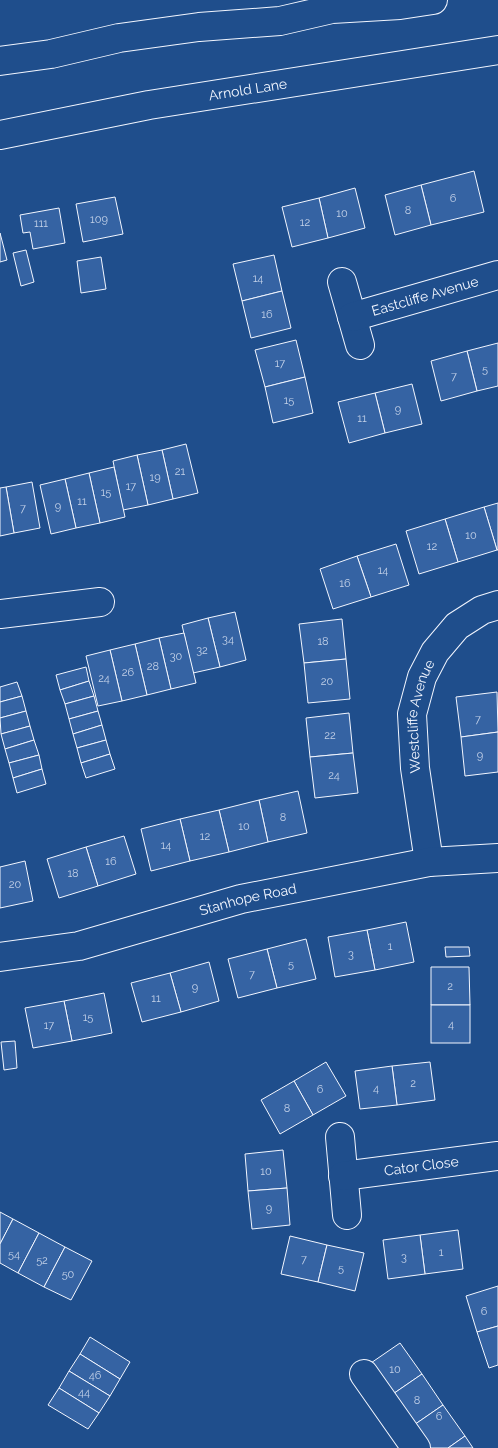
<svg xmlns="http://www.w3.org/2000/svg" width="498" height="1448" font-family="Raleway,sans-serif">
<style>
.building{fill:#3563a3;stroke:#f2f6ff}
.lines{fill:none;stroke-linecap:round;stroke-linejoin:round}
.minor-casing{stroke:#f2f6ff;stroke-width:30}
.tertiary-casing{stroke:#f2f6ff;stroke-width:30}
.minor{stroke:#1f4e8c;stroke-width:28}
.tertiary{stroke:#1f4e8c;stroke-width:28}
.labels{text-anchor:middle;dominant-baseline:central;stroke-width:4;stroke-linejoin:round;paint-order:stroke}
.number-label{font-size:11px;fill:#c3d1e8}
.street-label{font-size:14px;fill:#f2f6ff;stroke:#1f4e8c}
</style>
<rect width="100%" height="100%" fill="#1f4e8c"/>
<g class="building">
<polygon points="474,171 484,212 431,225 421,185"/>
<polygon points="421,185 431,225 395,235 385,195"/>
<polygon points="355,188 365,228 328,238 319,198"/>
<polygon points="115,197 123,234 83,242 76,204"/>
<polygon points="319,198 328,238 292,247 282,207"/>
<polygon points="59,208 65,243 33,249 30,232 23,233 20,215"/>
<polygon points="0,233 7,260 0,262"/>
<polygon points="26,250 34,282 21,286 13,253"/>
<polygon points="274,255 282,291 242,301 233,264"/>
<polygon points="101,257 106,289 81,293 77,261"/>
<polygon points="282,291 291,328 251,338 242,301"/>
<polygon points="296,340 305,377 265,387 255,350"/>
<polygon points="498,343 498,386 477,391 467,351"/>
<polygon points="467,351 477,391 441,401 431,361"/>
<polygon points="305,377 313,413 273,423 265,387"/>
<polygon points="412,384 422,424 385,433 375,393"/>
<polygon points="375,393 385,433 349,443 338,402"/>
<polygon points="186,444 198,493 173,499 162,450"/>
<polygon points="162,450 173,499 148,505 137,455"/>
<polygon points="137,455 148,505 123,510 113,461"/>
<polygon points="114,467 125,517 100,523 89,473"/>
<polygon points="89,473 100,523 76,528 65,479"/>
<polygon points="65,479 76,528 51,534 40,485"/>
<polygon points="32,482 40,528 14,533 6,487"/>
<polygon points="6,487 14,533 0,536 0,488"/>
<polygon points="498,503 498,550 497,550 484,507"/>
<polygon points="484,507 497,550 458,562 445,519"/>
<polygon points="445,519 458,562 419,574 406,531"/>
<polygon points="396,544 409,585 371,597 357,556"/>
<polygon points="357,556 371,597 333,609 320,569"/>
<polygon points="235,612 246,660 220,667 208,618"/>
<polygon points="208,618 220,667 193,673 182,625"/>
<polygon points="342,619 346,659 304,663 299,624"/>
<polygon points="184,633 196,683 171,689 159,638"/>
<polygon points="159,638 171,689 147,695 135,644"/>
<polygon points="135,644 147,695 122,701 110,650"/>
<polygon points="110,650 122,701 98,706 86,656"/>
<polygon points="346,659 350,699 308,703 304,663"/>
<polygon points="86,667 89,681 60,690 56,675"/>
<polygon points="89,681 94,696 65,704 60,690"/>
<polygon points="17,682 22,696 0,702 0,687"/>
<polygon points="497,692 498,732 461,737 456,697"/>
<polygon points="22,696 26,711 0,718 0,702"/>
<polygon points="94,696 98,711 69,719 65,704"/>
<polygon points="26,711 30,726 1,734 0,718"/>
<polygon points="98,711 102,725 73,734 69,719"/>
<polygon points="349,713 353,753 310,757 306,718"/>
<polygon points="102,725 106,740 77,748 73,734"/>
<polygon points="30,726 34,740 5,749 1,734"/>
<polygon points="498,732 498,772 465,776 461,737"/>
<polygon points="34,740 39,755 9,763 5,749"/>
<polygon points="106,740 110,754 81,763 77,748"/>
<polygon points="353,753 358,793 315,798 310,757"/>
<polygon points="110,754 115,769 86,778 81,763"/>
<polygon points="39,755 42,769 13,778 9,763"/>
<polygon points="42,769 46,784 17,793 13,778"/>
<polygon points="298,791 307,833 268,842 259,800"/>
<polygon points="259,800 268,842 229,852 219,810"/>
<polygon points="219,810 229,852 190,861 180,819"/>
<polygon points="180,819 190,861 151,871 141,829"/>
<polygon points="124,836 136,874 98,886 86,847"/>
<polygon points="86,847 98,886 59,898 47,859"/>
<polygon points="25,861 33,901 0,908 0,867"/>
<polygon points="406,922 414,962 375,970 367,930"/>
<polygon points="367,930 375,970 335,977 328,937"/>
<polygon points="306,939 316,979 277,988 267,949"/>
<polygon points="445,947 469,947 470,956 446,957"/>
<polygon points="267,949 277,988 238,998 228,959"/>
<polygon points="209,962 219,1001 181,1012 170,973"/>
<polygon points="431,967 469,967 470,1005 431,1005"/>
<polygon points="170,973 181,1012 142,1022 131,983"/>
<polygon points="104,993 112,1033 72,1041 64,1001"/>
<polygon points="64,1001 72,1041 33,1048 25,1008"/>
<rect x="431" y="1005" width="39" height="38"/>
<polygon points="15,1041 17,1068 4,1070 1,1042"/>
<polygon points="326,1062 346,1096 313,1115 294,1081"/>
<polygon points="430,1062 435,1100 397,1105 392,1066"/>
<polygon points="392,1066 397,1105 360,1109 355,1071"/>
<polygon points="294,1081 313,1115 280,1134 261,1100"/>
<polygon points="283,1150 287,1188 248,1191 245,1154"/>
<polygon points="287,1188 290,1225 252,1229 248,1191"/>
<polygon points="0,1212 13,1219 0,1244"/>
<polygon points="13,1219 39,1233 18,1273 0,1263 0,1244"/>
<polygon points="458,1230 463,1269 425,1274 420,1235"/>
<polygon points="39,1233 65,1247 44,1287 18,1273"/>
<polygon points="420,1235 425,1274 388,1279 383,1240"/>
<polygon points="290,1236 327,1245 318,1282 281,1274"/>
<polygon points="327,1245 364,1253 355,1291 318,1282"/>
<polygon points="65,1247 92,1261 71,1300 44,1287"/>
<polygon points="498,1286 498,1326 477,1332 466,1296"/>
<polygon points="498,1326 498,1365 489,1368 477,1332"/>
<polygon points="90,1337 130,1362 120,1379 80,1354"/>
<polygon points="400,1343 422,1374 390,1396 368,1365"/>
<polygon points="80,1354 120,1379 110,1396 69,1371"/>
<polygon points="69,1371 110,1396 99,1413 59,1388"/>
<polygon points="422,1374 443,1405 411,1427 390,1396"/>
<polygon points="59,1388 99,1413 88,1429 48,1405"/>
<polygon points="443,1405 465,1436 448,1448 426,1448 411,1427"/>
<polygon points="465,1436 473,1448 448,1448"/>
</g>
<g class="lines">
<g class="minor-casing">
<g id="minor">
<polyline points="0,61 51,54 119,38 199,27 280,21 332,9 400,5 433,0"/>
<polyline points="342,282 360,345"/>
<path id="s1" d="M352,317L498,275"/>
<polyline points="0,614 100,602"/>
<path id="s2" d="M429,862L415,768L412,714L422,677L435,652L457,626L482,610L498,605"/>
<path id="s3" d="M0,957L79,946L241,899L429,862L498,858"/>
<polyline points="340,1137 347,1215"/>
<path id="s4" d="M343,1176L498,1156"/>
<polyline points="364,1374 416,1448"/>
</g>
</g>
<g class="tertiary-casing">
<g id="tertiary">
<path id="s5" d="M0,135L149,105L498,50"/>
</g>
</g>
<use href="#minor" class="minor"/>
<use href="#tertiary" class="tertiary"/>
</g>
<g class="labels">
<g class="number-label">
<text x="453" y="198">6</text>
<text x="408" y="210">8</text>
<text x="342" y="213">10</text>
<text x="99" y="219">109</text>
<text x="305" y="222">12</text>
<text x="41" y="223">111</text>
<text x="258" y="278">14</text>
<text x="267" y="314">16</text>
<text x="280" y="363">17</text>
<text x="485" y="369">5</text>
<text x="454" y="376">7</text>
<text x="289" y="400">15</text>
<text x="398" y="409">9</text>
<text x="362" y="418">11</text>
<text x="180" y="471">21</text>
<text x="155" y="477">19</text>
<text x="131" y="486">17</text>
<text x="106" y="492">15</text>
<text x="82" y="501">11</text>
<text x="58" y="506">9</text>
<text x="23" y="508">7</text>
<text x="471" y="535">10</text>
<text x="432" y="546">12</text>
<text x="383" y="570">14</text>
<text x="345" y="583">16</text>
<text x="228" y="639">34</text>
<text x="323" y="641">18</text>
<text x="202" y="650">32</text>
<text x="176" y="656">30</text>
<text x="153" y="666">28</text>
<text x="128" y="672">26</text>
<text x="104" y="678">24</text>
<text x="327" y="681">20</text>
<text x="478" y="719">7</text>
<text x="330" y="735">22</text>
<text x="480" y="755">9</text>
<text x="334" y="775">24</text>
<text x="283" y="817">8</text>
<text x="244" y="826">10</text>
<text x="205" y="836">12</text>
<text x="166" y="845">14</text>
<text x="111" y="861">16</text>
<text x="73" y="873">18</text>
<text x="15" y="884">20</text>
<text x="390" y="946">1</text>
<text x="351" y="954">3</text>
<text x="291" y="964">5</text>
<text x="252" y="974">7</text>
<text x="450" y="986">2</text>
<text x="195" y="987">9</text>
<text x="156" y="998">11</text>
<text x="88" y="1017">15</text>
<text x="451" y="1024">4</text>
<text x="49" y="1025">17</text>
<text x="413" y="1083">2</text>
<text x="376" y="1088">4</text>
<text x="320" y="1089">6</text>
<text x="287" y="1108">8</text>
<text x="266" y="1171">10</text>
<text x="269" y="1208">9</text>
<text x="441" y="1252">1</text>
<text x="14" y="1254">54</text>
<text x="404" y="1257">3</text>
<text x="304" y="1259">7</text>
<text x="42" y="1260">52</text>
<text x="341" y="1268">5</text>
<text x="68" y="1274">50</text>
<text x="484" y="1311">6</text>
<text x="395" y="1369">10</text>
<text x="95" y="1375">46</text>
<text x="84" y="1392">44</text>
<text x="417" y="1400">8</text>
<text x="439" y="1416">6</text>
</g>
<g class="street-label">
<text stroke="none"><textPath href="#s5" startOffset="252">Arnold Lane</textPath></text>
<text stroke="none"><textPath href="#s1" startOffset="76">Eastcliffe Avenue</textPath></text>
<text stroke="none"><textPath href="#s2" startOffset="148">Westcliffe Avenue</textPath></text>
<text stroke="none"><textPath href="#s3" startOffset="255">Stanhope Road</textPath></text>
<text stroke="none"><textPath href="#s4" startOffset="79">Cator Close</textPath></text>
</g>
</g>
</svg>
